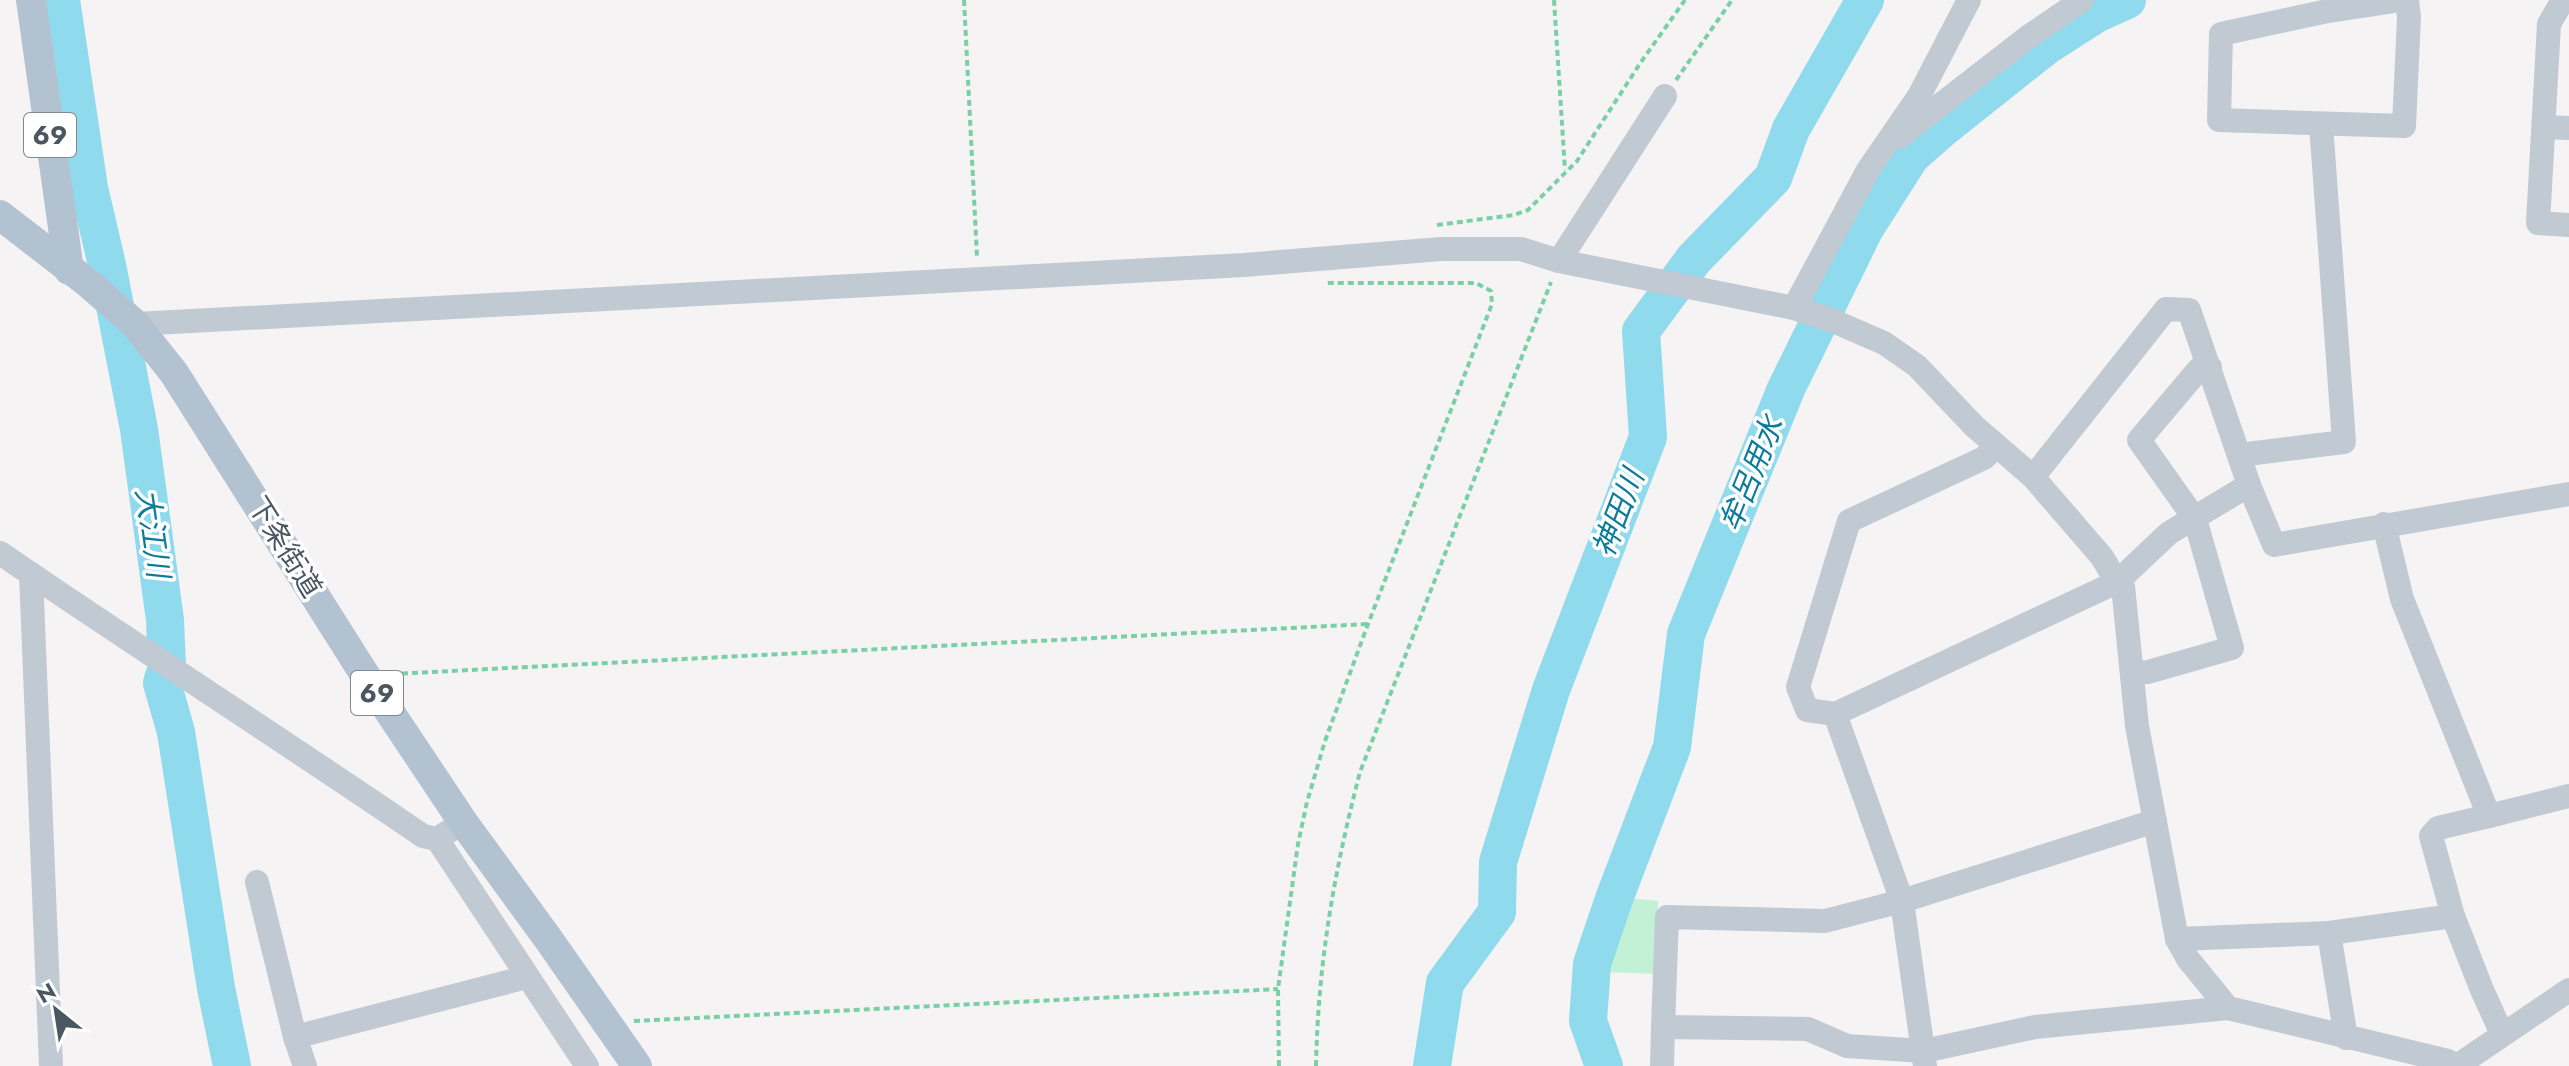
<svg xmlns="http://www.w3.org/2000/svg" width="2569" height="1066" font-family="Jost,'Noto Sans JP',sans-serif">
<style>
.green{fill:#c3f1d5}
.lines{fill:none;stroke-linecap:round;stroke-linejoin:round}
.river{stroke:#90daee;stroke-width:38}
.path{stroke:#7ad0a6;stroke-width:4;stroke-dasharray:6 4;stroke-linecap:butt}
.minor{stroke:#c1cad2;stroke-width:24}
.major{stroke:#b3c2d1;stroke-width:30}
.labels{text-anchor:middle;dominant-baseline:central;stroke-width:7;stroke-linejoin:round;paint-order:stroke}
.shield{fill:#fff;stroke:#808990;stroke-width:2}
.shield-label{font-size:26px;font-weight:bold;fill:#4a5661}
.street-label{font-size:28px;fill:#4a5661;stroke:#fff}
.water-label{font-size:30px;font-style:italic;fill:#0c7c9b;stroke:#fff}
</style>
<rect width="100%" height="100%" fill="#f5f3f3"/>
<polygon class="green" points="1629,898 1658,901 1655,974 1606,972 1606,959"/>
<g class="lines">
<g class="river">
<polyline points="61,0 89,188 107,265 139,429 165,620 167,667 162,683 176,732 216,988 232,1066"/>
<polyline points="1432,1066 1445,983 1497,912 1498,862 1551,690 1648,437 1641,331 1694,259 1773,178 1791,129 1865,0"/>
<polyline points="1604,1066 1588,1021 1592,964 1614,899 1672,747 1686,634 1786,389 1865,228 1911,156 1944,127 2046,46 2096,14 2127,0"/>
</g>
<g class="path">
<polyline points="964,0 977,257"/>
<polyline points="1554,0 1565,170"/>
<polyline points="1676,80 1732,0"/>
<polyline points="1437,225 1514,215 1528,210 1577,161 1641,62 1685,0"/>
<polyline points="392,674 1368,624"/>
<polyline points="634,1021 1278,989"/>
<polyline points="1279,1066 1278,989 1298,844 1307,802 1325,741 1368,624 1492,304 1491,291 1476,283 1327,283"/>
<path d="M1316,1066C1318,963 1334,872 1360,772L1551,282"/>
</g>
<g class="minor">
<polyline points="2401,0 2323,12 2221,34 2219,120 2404,126 2409,17 2407,0"/>
<polyline points="2563,0 2549,24 2538,223 2569,225"/>
<polyline points="2544,127 2569,128"/>
<polyline points="1899,137 2028,37 2082,0"/>
<polyline points="1559,261 1665,96"/>
<polyline points="1794,308 1868,170 1919,96 1969,0"/>
<polyline points="135,324 1244,265 1441,249 1521,249 1559,261 1794,308 1831,320 1884,343 1917,366 1974,426 2033,477 2102,557 2117,582 2123,586 2137,726 2177,939 2188,959 2228,1008 2448,1061 2453,1066"/>
<polyline points="2239,455 2344,442 2321,124"/>
<polyline points="2033,477 2166,309 2189,310 2249,485 2274,545 2569,494"/>
<polyline points="2384,524 2402,599 2489,816 2438,828 2431,836 2453,916 2482,990 2502,1034"/>
<path d="M0,553C140,649 283,740 423,836L437,839L463,822"/>
<polyline points="31,574 51,1066"/>
<polyline points="2132,673 2148,672 2232,648 2195,519 2139,440 2199,369 2210,367"/>
<polyline points="1835,714 2117,582 2169,533 2249,485"/>
<polyline points="2489,816 2569,796"/>
<polyline points="437,839 587,1066"/>
<polyline points="257,882 295,1037"/>
<polyline points="2329,933 2346,1038"/>
<polyline points="2177,939 2329,933 2453,916"/>
<polyline points="1663,1027 1667,917 1825,921 1902,901 2155,821"/>
<polyline points="305,1066 295,1037 527,977"/>
<polyline points="1662,1066 1663,1027 1808,1029 1847,1046 1924,1051 2035,1027 2228,1008"/>
<polyline points="1925,1066 1902,901 1835,714 1807,710 1798,687 1849,521 1984,458 1996,446"/>
<polyline points="2457,1066 2569,990"/>
</g>
<g class="major">
<polyline points="31,0 69,270"/>
<polyline points="0,215 88,283 135,324 174,373 365,675 463,822 549,940 637,1066"/>
</g>
</g>
<g class="labels">
<g class="shield">
<rect x="24" y="113" width="52" height="44" rx="6"/>
<rect x="351" y="671" width="52" height="44" rx="6"/>
</g>
<g class="shield-label">
<text x="50" y="135">69</text>
<text x="377" y="693">69</text>
</g>
<g class="street-label">
<text transform="translate(285 547) rotate(58)">下条街道</text>
</g>
<g class="water-label">
<text transform="translate(1751 474) rotate(-68)">牟呂用水</text>
<text transform="translate(1618 513) rotate(-69)">神田川</text>
<text transform="translate(153 533) rotate(82)">大江川</text>
</g>
</g>
<g transform="translate(56 1010) rotate(330)" stroke="#ffffff" stroke-width="6" paint-order="stroke">
<path d="M0-6L14 30L0 20L-14 30Z" fill="#4a5661"/>
<text y="-12" font-size="22" font-weight="bold" text-anchor="middle" fill="#4a5661">N</text>
</g>
</svg>
